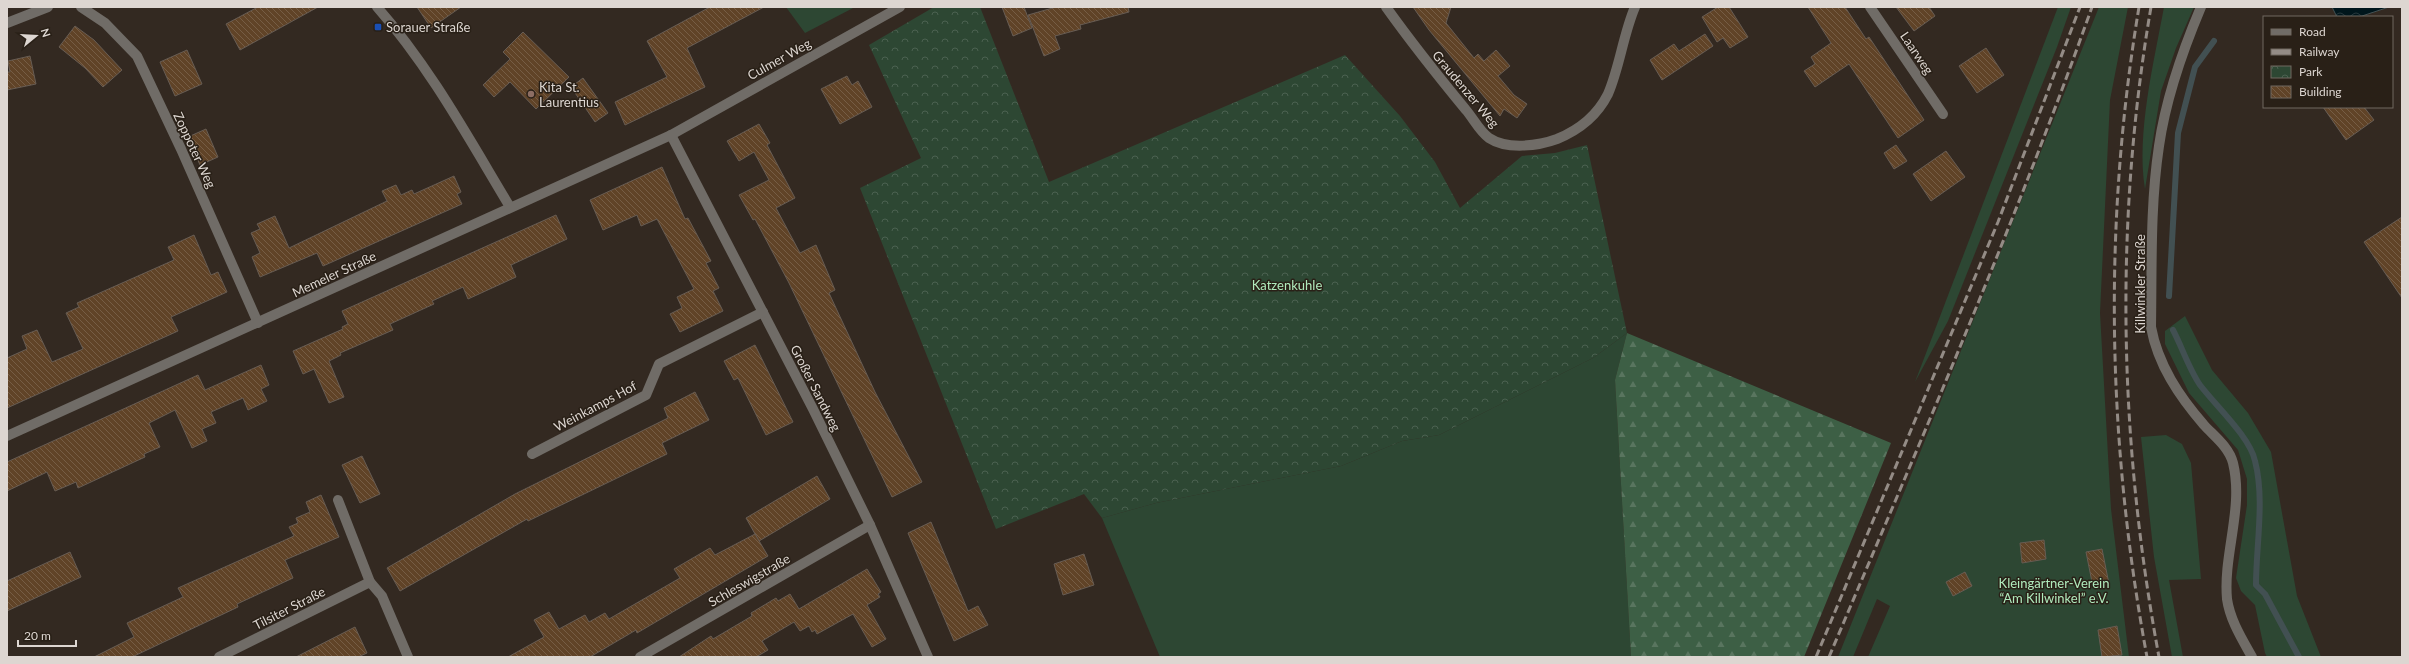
<svg xmlns="http://www.w3.org/2000/svg" width="2409" height="664" font-family="Lato,sans-serif">
<style>
.green{fill:#2d4733}
.forest{fill:url(#forest-firs)}
.park{fill:url(#park-crowns)}
.water{fill:url(#water-waves);stroke:#425052}
.lines{fill:none;stroke-linecap:round;stroke-linejoin:round}
.stream{stroke:#425052;stroke-width:6}
.building{fill:url(#building-back-hatch);stroke:#675c53}
.minor{stroke:#706c67;stroke-width:10}
.rail{stroke:#948c86;stroke-width:3;stroke-dasharray:8 4;stroke-linecap:butt}
.transit-dot{fill:#1a4fb4;stroke:#292017;stroke-width:1.5}
.education-dot{fill:#8d6e63;stroke:#292017;stroke-width:1.5}
.labels{text-anchor:middle;dominant-baseline:central;stroke-width:3;stroke-linejoin:round;paint-order:stroke}
.poi-label{font-size:13px;fill:#ddd6d1;stroke:#292017;text-anchor:start}
.street-label{font-size:13px;fill:#ddd6d1;stroke:#292017}
.park-label{font-size:13px;fill:#b0ebbd;stroke:#292017}
</style>
<defs>
<pattern id="forest-firs" width="22" height="20" patternUnits="userSpaceOnUse"><rect width="22" height="20" fill="#3d5f45"/><path d="M5 1l3.5 6h-7zM16 11l3.5 6h-7z" fill="#59755f"/></pattern>
<pattern id="park-crowns" width="20" height="18" patternUnits="userSpaceOnUse"><rect width="20" height="18" fill="#2d4733"/><path d="M2 6a3 3 0 1 1 6 0M12 15a3 3 0 1 1 6 0" fill="none" stroke="#4b6150"/></pattern>
<pattern id="water-waves" width="16" height="10" patternUnits="userSpaceOnUse"><rect width="16" height="10" fill="#00161c"/><path d="M0 5q4-4 8 0t8 0" fill="none" stroke="#25373c"/></pattern>
<pattern id="building-back-hatch" width="6" height="6" patternUnits="userSpaceOnUse"><rect width="6" height="6" fill="#604327"/><path d="M-1 5l2 2M0 0l6 6M5-1l2 2" fill="none" stroke="#765d45"/></pattern>
</defs>
<rect width="100%" height="100%" fill="#332921"/>
<g class="green">
<polygon points="786,7 855,7 805,33"/>
<polygon points="2058,7 2071,7 2057,47 1948,321 1915,382"/>
<polygon points="2099,7 2128,7 2110,100 2100,313 2111,509 2129,657 1868,657 1890,606 1877,599 1853,657 1838,657"/>
<path d="M2164,7H2194L2176,48L2161,91L2145,189C2136,134 2154,62 2164,7Z"/>
<polygon points="2185,316 2212,370 2248,413 2271,452 2297,596 2321,657 2267,657 2265,653 2255,605 2241,591 2236,578 2247,505 2247,479 2238,450 2189,393 2165,344 2165,331"/>
<polygon points="1627,333 1615,380 1631,657 1160,657 1102,518 1156,503 1341,466 1402,441 1439,435 1593,358"/>
<polygon points="2166,435 2182,444 2191,463 2201,579 2169,580 2183,657 2172,657 2154,557 2141,437"/>
</g>
<polygon class="forest" points="1627,333 1891,443 1804,657 1631,657 1615,380"/>
<polygon class="park" points="934,7 980,7 1049,182 1345,55 1400,116 1435,162 1460,208 1522,156 1555,153 1587,145 1627,333 1593,358 1439,435 1402,441 1341,466 1156,503 1102,518 1084,494 996,529 860,188 921,158 869,45"/>
<polygon class="water" points="2332,7 2389,7 2359,17 2337,17"/>
<g class="lines">
<g class="stream">
<polyline points="2169,296 2178,133 2195,67 2214,41"/>
<path d="M2173,330C2182,347 2189,369 2200,385C2215,405 2250,437 2255,461C2265,499 2256,546 2256,585L2265,594L2299,657"/>
</g>
</g>
<g class="building">
<polygon points="258,7 318,7 240,50 226,24"/>
<polygon points="417,7 461,7 431,28"/>
<polygon points="710,7 764,7 687,48 705,87 625,125 615,102 667,77 647,41"/>
<polygon points="1002,7 1024,7 1032,28 1013,36"/>
<polygon points="1056,7 1128,7 1129,12 1080,25 1081,29 1055,36 1060,49 1044,56 1028,15"/>
<polygon points="1413,7 1451,7 1446,23 1474,58 1478,54 1484,61 1496,50 1510,66 1498,76 1514,95 1527,104 1517,118 1504,109 1500,116 1429,30"/>
<polygon points="1718,7 1729,7 1748,37 1730,48 1723,38 1717,42 1702,17"/>
<polygon points="1808,7 1845,7 1866,39 1869,37 1924,120 1898,138 1849,64 1815,87 1804,71 1815,64 1811,57 1831,43"/>
<polygon points="1896,7 1929,7 1935,16 1914,31"/>
<polygon points="75,26 94,40 122,70 103,87 85,68 59,47"/>
<polygon points="523,32 569,77 536,109 510,82 494,97 483,85 510,59 503,52"/>
<polygon points="1705,34 1713,46 1662,80 1650,60 1674,44 1679,51"/>
<polygon points="1986,48 2004,75 1977,93 1959,66"/>
<polygon points="187,50 202,84 175,96 160,62"/>
<polygon points="30,56 36,84 7,90 7,72 10,72 8,61"/>
<polygon points="847,76 852,85 858,81 872,107 840,124 821,89"/>
<polygon points="583,78 608,113 595,122 571,87"/>
<polygon points="2323,107 2364,107 2374,120 2346,140"/>
<polygon points="759,124 770,143 767,145 795,198 776,208 800,253 816,245 835,290 829,293 875,392 922,482 892,497 789,283 755,219 753,220 739,195 769,180 754,152 739,161 727,141"/>
<polygon points="206,129 218,157 200,165 188,137"/>
<polygon points="1896,145 1907,161 1894,169 1884,153"/>
<polygon points="1946,151 1965,177 1931,201 1913,174"/>
<polygon points="662,167 685,219 688,218 711,261 706,263 719,288 713,291 723,311 680,332 670,314 682,308 677,297 694,289 657,219 641,226 637,215 603,230 590,200"/>
<polygon points="454,176 461,192 457,194 462,204 323,266 317,253 260,277 252,257 260,253 251,233 260,229 257,224 275,216 289,248 387,201 382,191 396,185 401,195 412,190 414,194"/>
<polygon points="556,215 567,239 511,265 516,277 468,299 463,287 432,301 434,304 390,324 393,330 340,353 341,355 329,361 344,397 329,403 314,369 303,374 293,351 343,329 342,327 348,324 342,311"/>
<polygon points="2402,217 2402,298 2364,242"/>
<polygon points="194,235 211,275 218,272 227,292 171,317 178,331 7,408 7,358 27,349 22,336 37,330 52,362 83,349 66,313 79,307 77,303 174,260 168,247"/>
<polygon points="755,345 793,422 766,435 738,378 734,380 724,361"/>
<polygon points="261,365 269,385 261,389 267,401 248,410 243,398 211,412 216,423 202,429 207,441 192,448 175,410 149,423 160,447 144,454 145,457 78,488 76,482 55,491 47,472 7,491 7,462 198,375 205,390"/>
<polygon points="695,392 709,420 662,443 667,454 528,521 527,519 400,591 387,568 515,494 668,418 664,408"/>
<polygon points="362,456 380,494 360,503 342,465"/>
<polygon points="817,476 830,499 759,541 746,518"/>
<polygon points="321,495 339,537 285,560 293,578 237,604 238,607 132,657 94,657 134,637 127,623 183,597 178,588 294,536 289,527 298,523 296,518 310,512 306,502"/>
<polygon points="931,522 968,611 978,606 988,625 954,641 908,533"/>
<polygon points="755,534 768,556 637,633 636,630 590,657 508,657 544,637 534,620 549,612 559,629 585,615 589,622 605,613 609,619 680,578 674,569 710,548 715,555"/>
<polygon points="2044,540 2046,559 2022,563 2020,543"/>
<polygon points="2102,549 2109,584 2093,587 2086,552"/>
<polygon points="70,552 81,577 7,611 7,581"/>
<polygon points="1084,554 1094,585 1063,595 1054,564"/>
<polygon points="867,569 881,592 878,594 880,597 867,605 886,639 872,647 853,614 817,634 815,630 812,632 809,626 800,631 794,622 762,641 768,650 756,657 679,657 711,636 713,639 752,616 751,613 776,598 778,601 790,594 799,609"/>
<polygon points="1965,572 1972,586 1953,596 1946,582"/>
<polygon points="2117,626 2122,655 2102,657 2098,630"/>
<polygon points="355,627 367,653 358,657 296,657"/>
</g>
<g class="lines">
<g class="minor">
<polyline points="81,7 105,23 137,56 181,149 258,323"/>
<path d="M377,7C430,67 469,139 510,207"/>
<path d="M1386,7C1411,42 1438,76 1466,110C1473,118 1480,132 1489,138C1507,150 1538,146 1557,139C1579,130 1597,116 1608,94C1620,66 1623,35 1635,7"/>
<polyline points="1870,7 1943,114"/>
<path d="M2201,7C2182,52 2166,97 2159,146C2150,206 2152,267 2151,327C2158,365 2179,396 2204,425C2214,436 2229,447 2233,463C2244,508 2223,554 2227,599C2230,620 2242,639 2252,657"/>
<polyline points="7,23 48,7"/>
<polyline points="671,135 813,409 870,525 928,657"/>
<polyline points="7,436 671,135 900,7"/>
<polyline points="532,454 646,395 659,364 763,312"/>
<polyline points="338,500 370,582 382,596 408,657"/>
<polyline points="219,657 370,582"/>
<polyline points="640,657 870,525"/>
</g>
<g class="rail">
<path d="M2139,7C2103,223 2107,441 2147,657"/>
<path d="M2151,7C2114,223 2119,442 2159,657"/>
<polyline points="1816,657 1998,222 2080,7"/>
<path d="M1829,657C1920,442 2014,227 2092,7"/>
</g>
</g>
<rect class="transit-dot" x="374" y="23" width="8" height="8" rx="2"/>
<circle class="education-dot" cx="531" cy="94" r="4"/>
<g class="labels">
<g class="poi-label">
<text x="386" y="27">Sorauer Straße</text>
<text x="539" y="87">Kita St.<tspan x="539" dy="15">Laurentius</tspan></text>
</g>
<g class="street-label">
<text transform="translate(1917 53) rotate(56)">Laarweg</text>
<text transform="translate(779 59) rotate(-29)">Culmer Weg</text>
<text transform="translate(1466 89) rotate(50)">Graudenzer Weg</text>
<text transform="translate(195 150) rotate(65)">Zoppoter Weg</text>
<text transform="translate(334 274) rotate(-25)">Memeler Straße</text>
<text transform="translate(2140 284) rotate(-90)">Killwinkler Straße</text>
<text transform="translate(816 388) rotate(63)">Großer Sandweg</text>
<text transform="translate(595 406) rotate(-28)">Weinkamps Hof</text>
<text transform="translate(749 580) rotate(-30)">Schleswigstraße</text>
<text transform="translate(289 608) rotate(-27)">Tilsiter Straße</text>
</g>
<g class="park-label">
<text x="1287" y="285">Katzenkuhle</text>
<text x="2054" y="583">Kleingärtner-Verein<tspan x="2054" dy="15">“Am Killwinkel” e.V.</tspan></text>
</g>
</g>
<rect width="2409" height="664" fill="none" stroke="#ddd6d1" stroke-width="16"/>
<rect x="2263" y="16" width="130" height="92" fill="#292017" stroke="#716961"/>
<rect x="2271" y="29" width="20" height="6" fill="#706c67" stroke="#716961"/>
<text x="2299" y="36" font-size="12" fill="#ddd6d1">Road</text>
<rect x="2271" y="49" width="20" height="6" fill="#948c86" stroke="#716961"/>
<text x="2299" y="56" font-size="12" fill="#ddd6d1">Railway</text>
<rect x="2271" y="66" width="20" height="12" fill="url(#park-crowns)" stroke="#716961"/>
<text x="2299" y="76" font-size="12" fill="#ddd6d1">Park</text>
<rect x="2271" y="86" width="20" height="12" fill="url(#building-back-hatch)" stroke="#716961"/>
<text x="2299" y="96" font-size="12" fill="#ddd6d1">Building</text>
<g transform="translate(36 36) rotate(72)" stroke="#292017" stroke-width="3" paint-order="stroke">
<path d="M0-3L7 15L0 10L-7 15Z" fill="#ddd6d1"/>
<text y="-6" font-size="11" font-weight="bold" text-anchor="middle" fill="#ddd6d1">N</text>
</g>
<path d="M18 640v6h58v-6" fill="none" stroke="#ddd6d1" stroke-width="2"/>
<text x="24" y="640" font-size="12" fill="#ddd6d1" stroke="#292017" stroke-width="3" paint-order="stroke">20 m</text>
</svg>
